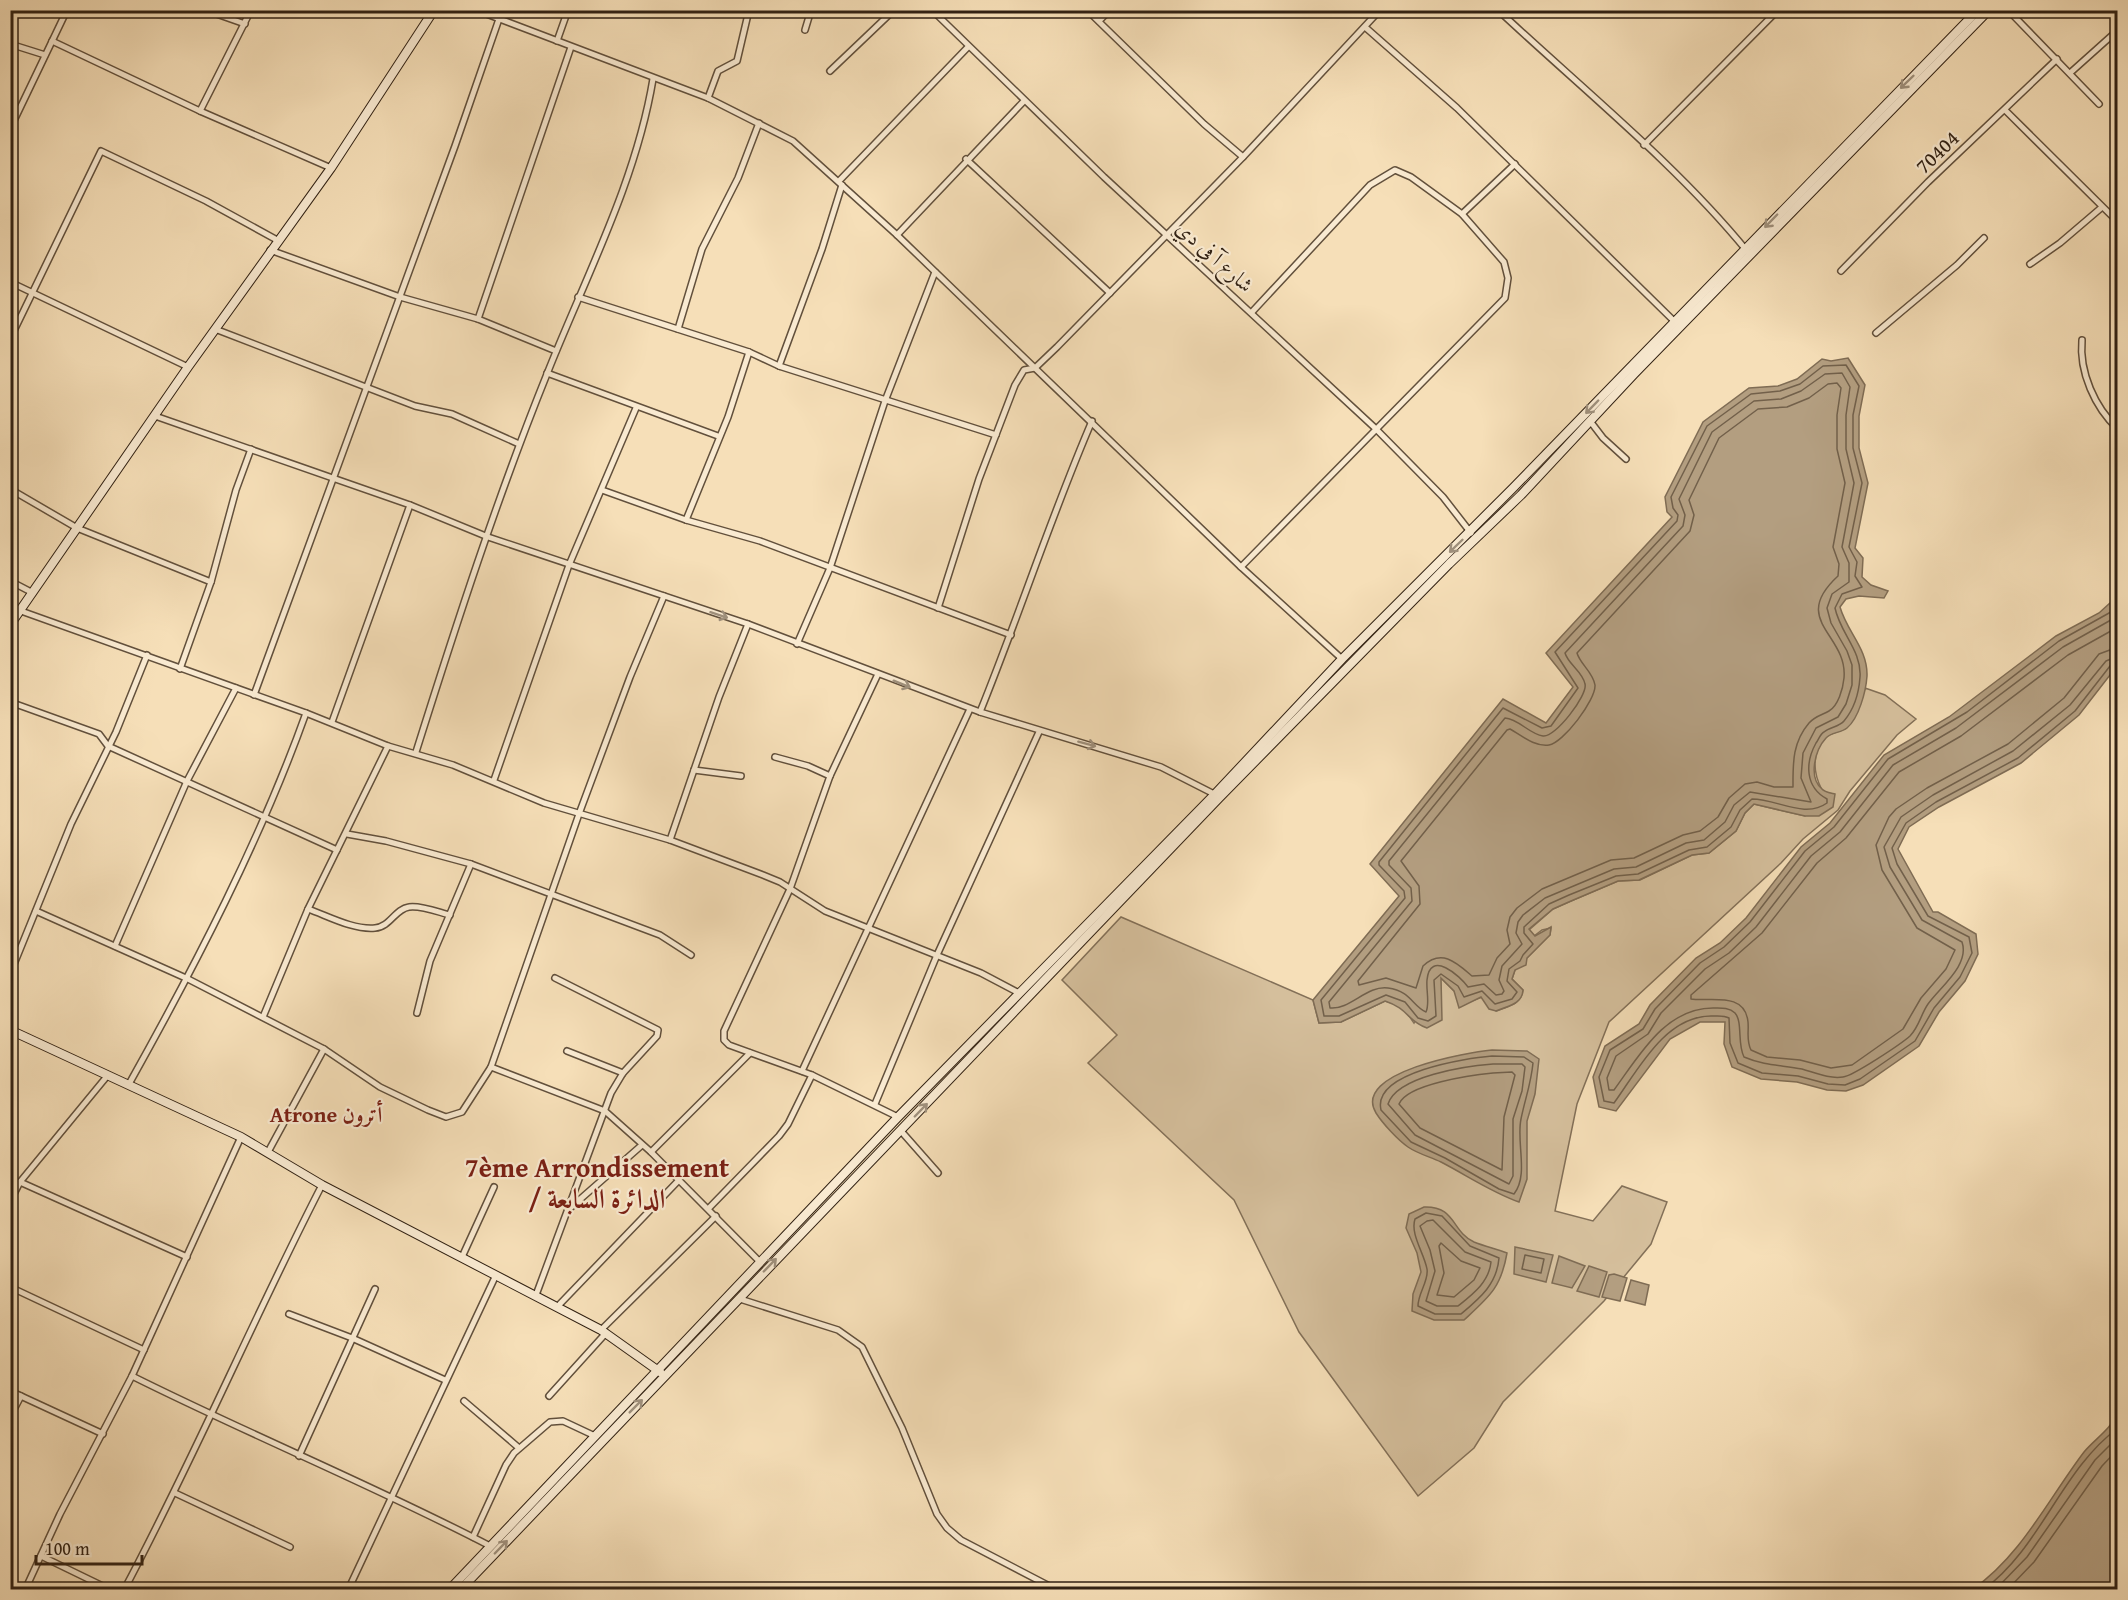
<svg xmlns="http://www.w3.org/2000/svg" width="2128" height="1600" font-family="'Gentium Book Plus',Amiri,serif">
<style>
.green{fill:#d5bf9c;stroke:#837058;stroke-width:1.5}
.water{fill:#b39e80;stroke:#7f6c54;stroke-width:1.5}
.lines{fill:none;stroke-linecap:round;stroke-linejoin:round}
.shore{stroke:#72604a;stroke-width:1.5}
.street-casing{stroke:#62503c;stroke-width:8}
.secondary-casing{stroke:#312113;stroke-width:10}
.street{stroke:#f9ead1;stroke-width:5}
.secondary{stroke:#f9ead1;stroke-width:8}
.oneway{stroke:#9f907c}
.labels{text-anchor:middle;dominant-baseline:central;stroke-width:4.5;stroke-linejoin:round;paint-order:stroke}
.street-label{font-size:21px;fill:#312113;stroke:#f9ead1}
.neighbourhood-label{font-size:22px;font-weight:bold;fill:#7a1f14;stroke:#f9ead1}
.district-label{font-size:27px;font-weight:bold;fill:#7a1f14;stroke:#f9ead1}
</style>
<rect width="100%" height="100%" fill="#f6dfb8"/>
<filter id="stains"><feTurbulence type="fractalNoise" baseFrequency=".00333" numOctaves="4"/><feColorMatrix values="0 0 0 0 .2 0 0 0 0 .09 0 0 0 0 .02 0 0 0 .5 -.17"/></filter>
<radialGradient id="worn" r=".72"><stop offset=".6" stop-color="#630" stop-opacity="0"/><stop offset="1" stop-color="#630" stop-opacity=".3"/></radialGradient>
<path class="green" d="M1865,688L1885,695L1916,719L1897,735L1850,791L1838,810L1803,839L1781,863L1609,1022L1577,1104L1555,1211L1593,1221L1622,1186L1667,1202L1651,1244L1604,1301L1503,1402L1474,1448L1418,1496L1299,1332L1234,1200L1088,1063L1117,1035L1062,980L1121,917L1313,1000L1319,1023L1341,1022L1385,1001L1402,1006L1414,1023L1440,977L1454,991L1472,1001L1482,997L1496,1011C1507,1007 1522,1004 1523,990L1512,979L1515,970L1550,935L1551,928L1542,930L1534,936L1529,930L1553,909L1571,901L1618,881L1640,880L1692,855L1709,853L1736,831L1745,813L1754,804L1805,816L1822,790C1813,773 1811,752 1826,737C1832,732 1842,732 1847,727C1857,717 1861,701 1865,688Z"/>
<g class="water">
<path d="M1848,358L1865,385L1859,416V448L1868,483L1855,548L1863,558L1862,577L1871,585L1888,591L1884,598L1859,596L1846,599L1840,607C1847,632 1868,649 1867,676C1866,691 1859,718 1847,728C1841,733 1831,732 1826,738C1815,750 1808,777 1822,789C1824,792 1831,793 1835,794L1833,807L1819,816H1805L1754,804L1745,813L1736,831L1709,853L1692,855L1639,880L1618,881L1571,901L1553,909L1529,929L1535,936L1551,927L1550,935L1527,958L1526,965L1515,970L1512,979L1523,990C1522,1005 1507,1006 1496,1011L1489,1009L1481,997L1459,1008L1454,991L1441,978L1442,1020L1427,1028C1407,1021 1409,1009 1385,1001L1341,1022L1319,1023L1313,1000L1399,896L1370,864L1503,699L1546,723L1573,687L1546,653L1672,517L1667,512L1665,497L1703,422L1749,388L1778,386L1797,379L1822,359L1831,361Z"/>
<polygon points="2117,602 2117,666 2079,715 2021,763 1939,807 1909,827 1898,849 1933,912 1938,912 1976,934 1978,954 1965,981 1939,1012 1919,1046 1863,1085 1846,1091 1827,1090 1797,1082 1761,1079 1732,1067 1724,1044 1725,1022 1700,1022 1670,1039 1616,1111 1599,1107 1593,1077 1605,1046 1639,1024 1650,1005 1696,958 1720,943 1746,918 1801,847 1830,823 1884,755 1949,717 2056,636 2099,613 2110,603"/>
<path d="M1492,1050L1527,1051L1539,1059L1535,1094L1527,1121V1179L1519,1202C1491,1192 1468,1176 1441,1162C1431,1157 1418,1154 1408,1147C1398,1140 1383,1124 1376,1113C1351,1072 1469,1052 1492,1050Z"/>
<path d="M1424,1207C1456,1206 1451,1231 1474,1242C1484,1246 1496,1249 1507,1253C1501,1288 1489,1297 1464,1320H1434L1412,1311L1413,1294L1421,1272L1417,1253L1406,1228L1409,1214Z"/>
<polygon points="1515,1247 1553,1255 1546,1282 1514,1274"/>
<polygon points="1559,1256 1585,1266 1572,1288 1552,1283"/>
<polygon points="1589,1266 1607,1272 1599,1297 1577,1291"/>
<polygon points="1614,1274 1627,1278 1620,1301 1602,1297 1609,1275"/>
<polygon points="1631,1280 1649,1285 1645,1305 1625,1300"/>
<path d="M2117,1414V1589H1973C2021,1556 2049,1498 2084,1452C2095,1439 2111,1429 2117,1414Z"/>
</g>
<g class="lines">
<g class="shore">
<path d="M1846,365L1859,386L1853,415V448L1862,483L1849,547L1857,562L1855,576L1862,587L1842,594L1835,608C1840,633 1862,651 1860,677C1859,692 1854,709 1844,721C1839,727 1830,727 1824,732C1820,734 1819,739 1816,743C1805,763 1805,787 1827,799V803C1805,819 1777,799 1752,799L1740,810L1731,827L1707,847L1689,850L1638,874L1616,876L1569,895L1549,904L1524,927V933L1533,944L1523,955L1520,961L1509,969L1507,981L1517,992L1512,999L1495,1004L1482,991L1464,997L1458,986L1441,974L1434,980L1436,1016L1428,1021L1418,1018L1405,1002L1386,995L1339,1016H1324L1321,1000L1405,898L1404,891L1379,865V862L1503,708L1542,728L1551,726L1578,688L1555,652L1677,521L1678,515L1673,508L1671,497L1707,426L1751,394L1780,391L1800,384L1823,366Z"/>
<path d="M1825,374L1842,373L1850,387L1846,415V449L1854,483L1842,547L1849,563V582L1832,594L1827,608L1831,623L1847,651L1852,665V685L1846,704L1838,717L1816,728L1803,753L1801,778L1811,802L1750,792L1734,805L1725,822L1704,840L1686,843L1636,867L1614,869L1545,898L1523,915L1518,922L1516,933L1522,944L1502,966L1499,980L1504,991L1502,994L1496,995L1484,984L1468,987C1460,976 1430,949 1427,980C1426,991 1430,1003 1426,1012C1413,1007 1411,991 1388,988C1367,985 1350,1010 1330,1008L1329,1002L1412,901L1411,888L1389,865V861L1505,718C1519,719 1529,734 1543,736C1555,738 1588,695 1585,684C1583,672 1568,664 1565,653L1683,526L1685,515L1679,499L1712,432L1754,401L1781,399L1801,391Z"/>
<path d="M1828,384L1837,383L1841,388L1837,415V449L1845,483L1833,547L1839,564L1838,576C1789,621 1848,634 1844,678C1843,689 1838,706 1829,711C1822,715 1815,716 1809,723C1792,743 1793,764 1793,787H1774L1757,782L1745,784L1729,798L1718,817L1700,831L1683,835L1634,858L1611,860L1542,889L1517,908L1510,917L1507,930L1510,944L1497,958L1489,975L1472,976C1457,963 1442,948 1423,966L1416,988L1386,978L1359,985L1358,981L1420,904L1419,886L1401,861L1507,730L1510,729C1522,736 1535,747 1549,745C1563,743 1596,700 1595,685C1593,672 1580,664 1577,653L1690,531L1694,515L1689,500L1719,438L1758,409L1787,407L1809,398Z"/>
<path d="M2118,608L2059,641L1967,712L1888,759L1834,827L1805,851L1750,922L1724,947L1700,963L1655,1009L1643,1029L1610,1050L1599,1077L1604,1101L1614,1103C1638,1070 1665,1016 1711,1016C1718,1016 1724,1015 1729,1018L1730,1043L1738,1063L1762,1073L1798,1076L1828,1084L1845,1085L1860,1079L1915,1041L1934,1008L1960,977L1972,953L1969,937L1928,916L1897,864L1892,848L1906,823L1936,802L2018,758L2075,711L2110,666L2118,664"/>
<path d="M2118,616L2063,647L1956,728L1893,765L1840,832L1811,856L1756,927L1729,953L1705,969L1661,1013L1648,1034L1616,1056L1607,1078L1609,1090H1614C1639,1056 1665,1008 1713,1008C1720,1008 1729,1007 1735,1013C1743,1022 1737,1044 1744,1057C1765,1066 1781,1065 1802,1069C1816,1073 1829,1079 1843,1077C1853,1076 1901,1044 1910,1036C1919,1027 1921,1014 1928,1004C1940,987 1970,965 1962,942L1922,920L1890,867L1884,847L1901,817L1933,795L2013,751L2070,705L2106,661L2118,656"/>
<path d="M2118,627L2068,655L1961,736L1899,772L1846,838L1817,863L1762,933L1691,995V999C1710,1002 1745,991 1748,1022C1749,1032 1746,1040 1751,1050L1767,1057L1800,1060L1831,1068L1852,1065L1903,1029L1921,998L1946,969L1955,950L1917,928L1882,870L1876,845L1889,817L1896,809L1927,788L2008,744L2064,698L2099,654L2118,647"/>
<path d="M1492,1056L1524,1057L1533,1063C1531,1084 1525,1099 1521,1119C1516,1142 1529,1175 1514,1194L1499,1189L1445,1158L1411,1142L1381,1110C1372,1072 1467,1058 1492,1056Z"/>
<path d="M1493,1064H1522L1525,1067L1522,1091L1513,1119V1176L1509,1184L1415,1135L1388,1104C1397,1076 1466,1066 1493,1064Z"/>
<path d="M1493,1073L1512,1072L1515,1075L1504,1117L1502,1170L1420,1128L1399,1104C1407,1084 1472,1075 1493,1073Z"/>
<path d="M1426,1213L1442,1216L1470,1246L1499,1258C1497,1284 1480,1298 1461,1314H1435L1418,1306C1418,1293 1429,1281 1427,1269C1424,1253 1410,1234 1415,1219Z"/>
<path d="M1433,1220L1465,1252L1491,1262C1489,1282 1473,1294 1458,1306H1437L1426,1301L1435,1271L1430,1250L1420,1226L1427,1221Z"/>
<polygon points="1441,1243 1461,1261 1480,1268 1474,1280 1454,1297 1437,1295 1444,1273 1439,1246"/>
<polygon points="1525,1255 1544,1259 1541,1273 1522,1269"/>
<path d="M1983,1590C2041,1548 2061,1470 2118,1428"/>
<polyline points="1995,1590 2027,1557 2095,1460 2118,1437"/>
<polyline points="2007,1590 2034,1562 2102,1466 2118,1449"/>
</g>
<g class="street-casing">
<g id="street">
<polyline points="205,10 245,24"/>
<polyline points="476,10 708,98 793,141 897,235 1241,567 1342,659"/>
<polyline points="932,10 1104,177 1375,428 1443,497 1471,533"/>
<polyline points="1087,10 1204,124 1243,157"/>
<polyline points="1185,10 1207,13 1213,10"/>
<path d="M1498,10C1580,87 1676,164 1747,251"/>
<polyline points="2008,10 2099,104"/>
<polyline points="1099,21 1110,10"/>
<polyline points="1365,27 1457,108 1675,322"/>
<polyline points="805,30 811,10"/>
<polyline points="52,41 200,111 331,168"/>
<polyline points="557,41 568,10"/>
<polyline points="10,44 45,55"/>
<polyline points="830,71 894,10"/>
<polyline points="2070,73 2118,30"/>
<polyline points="708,98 718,71 737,61 749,10"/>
<polyline points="2005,110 2118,222"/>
<polyline points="200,111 251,10"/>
<polyline points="10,129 67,10"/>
<polyline points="1644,145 1778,10"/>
<polyline points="966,159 1110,293"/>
<polyline points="839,181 968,47"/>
<polyline points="1462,214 1515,164"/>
<polyline points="897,235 1024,101"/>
<polyline points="270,250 400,297 478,319 556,351"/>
<polyline points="2030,264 2060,243 2101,208"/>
<polyline points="1841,271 1928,182 2057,59"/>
<polyline points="10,282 188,367"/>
<polyline points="578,297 749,352 779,366 996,435"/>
<polyline points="478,319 571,47"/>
<polyline points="215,329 415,406 452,414 519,444"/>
<polyline points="678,329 702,249 738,178 759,123"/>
<polyline points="1876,333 1957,265 1984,238"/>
<polyline points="10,339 101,151 206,201 277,240"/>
<path d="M2082,340C2079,372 2095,408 2118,429"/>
<polyline points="779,366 822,249 842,185"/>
<polyline points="547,373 718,436"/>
<polyline points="155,416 410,505 488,537 748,624 980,712 1161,767 1218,796"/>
<polyline points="1590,421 1603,438 1626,459"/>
<polyline points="10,489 77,528 211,582"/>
<polyline points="602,490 686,520 760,541 1011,635"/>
<polyline points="686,520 728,417 749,352"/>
<polyline points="1241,567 1505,298 1508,278 1504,262 1462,214 1411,177 1395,170 1370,185 1252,312"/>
<polyline points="10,581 33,593"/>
<polyline points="938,608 979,479 1015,385 1024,370 1035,368 1057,347 1243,157 1380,10"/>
<polyline points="21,611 306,713 388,746 453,765 544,803 670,840 763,875 780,882 825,911 981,973 1019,993"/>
<polyline points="797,644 830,568 885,401 935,272"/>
<polyline points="180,669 211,582 236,490 251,449"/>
<polyline points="878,674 830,776 790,889 724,1031 724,1040 729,1045 812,1075 898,1117"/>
<polyline points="254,695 455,146 499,19"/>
<polyline points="10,702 99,734 108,746 337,850"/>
<path d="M980,712C1019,616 1051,516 1092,421"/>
<polyline points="332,722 410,505"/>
<path d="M416,752C456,625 497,498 547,374C585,278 636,182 653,79"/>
<polyline points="775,757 808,766 830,776"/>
<polyline points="694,770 741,776"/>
<polyline points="494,780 569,565 636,408"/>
<polyline points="347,834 386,841 471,864 660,935 691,955"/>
<polyline points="670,840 719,697 748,624"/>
<path d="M308,909C328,916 353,930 375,928C390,927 395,909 409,907C420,905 438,912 450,915"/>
<polyline points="36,911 188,979 324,1049 380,1087 428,1110 446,1117 462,1112 491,1067 579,814 630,677 664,596"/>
<polyline points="115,946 187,781 236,688"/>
<polyline points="10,974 71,824 116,732 147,655"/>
<polyline points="417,1013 430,961 471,864"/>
<polyline points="263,1017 308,909 388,746"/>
<polyline points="567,1051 623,1073"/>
<polyline points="491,1067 605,1111 651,1152 760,1262"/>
<polyline points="802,1071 970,709"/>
<path d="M129,1084C195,966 261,839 306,713"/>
<polyline points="875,1104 937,955 1039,732"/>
<polyline points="901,1131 938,1173"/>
<polyline points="268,1152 324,1049"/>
<polyline points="651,1152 750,1053"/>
<polyline points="20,1182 187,1257"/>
<polyline points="10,1202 20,1182 108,1075"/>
<polyline points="709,1208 779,1136 788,1124 812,1075"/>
<polyline points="569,1209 642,1145"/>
<polyline points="462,1257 494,1187"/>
<polyline points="10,1287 144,1350"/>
<polyline points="536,1295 611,1093 623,1073 657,1036 658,1030 555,978"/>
<polyline points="740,1299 838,1330 862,1347 902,1428 937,1514 947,1528 961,1540 1057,1590"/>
<polyline points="557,1307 679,1180"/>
<polyline points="289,1314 352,1338 445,1380"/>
<polyline points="601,1330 716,1216"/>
<path d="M132,1376C250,1435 373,1485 490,1546"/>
<polyline points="10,1391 103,1434"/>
<polyline points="549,1396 606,1333"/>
<polyline points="464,1401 519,1448"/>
<polyline points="10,1417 21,1396"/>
<polyline points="299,1456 375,1289"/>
<polyline points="175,1493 290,1547"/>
<polyline points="473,1537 506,1465 514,1453 550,1422 563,1421 595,1436"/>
<polyline points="41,1556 111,1590"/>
<polyline points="25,1590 60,1514 132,1376 241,1137"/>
<path d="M124,1590C195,1457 253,1319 322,1185"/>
<polyline points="348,1590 496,1275"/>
</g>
</g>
<g class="secondary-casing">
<g id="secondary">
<polyline points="10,625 188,367 331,168 434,10"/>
<polyline points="10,1030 241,1137 322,1185 601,1330 660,1372"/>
<polyline points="449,1590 898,1117 1215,794 1342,659 1513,488 1978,10"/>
<polyline points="460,1590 1219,798 1449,564 1521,495 1634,374 1989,10"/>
</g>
</g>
<use href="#street" class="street"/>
<use href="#secondary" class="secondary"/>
</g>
<defs><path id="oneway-shaft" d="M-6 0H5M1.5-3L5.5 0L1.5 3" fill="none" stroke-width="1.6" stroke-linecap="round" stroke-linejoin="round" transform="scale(1.5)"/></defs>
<g class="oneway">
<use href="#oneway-shaft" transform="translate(1907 82) rotate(136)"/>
<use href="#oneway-shaft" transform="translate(1771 221) rotate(134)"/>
<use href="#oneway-shaft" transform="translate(1592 407) rotate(134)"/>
<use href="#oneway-shaft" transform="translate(1456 546) rotate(136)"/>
<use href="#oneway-shaft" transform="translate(719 615) rotate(18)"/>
<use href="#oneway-shaft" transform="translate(902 684) rotate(22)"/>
<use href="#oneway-shaft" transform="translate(1087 744) rotate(15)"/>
<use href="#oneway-shaft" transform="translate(921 1110) rotate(-46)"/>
<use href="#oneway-shaft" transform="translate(770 1265) rotate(-46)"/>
<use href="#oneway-shaft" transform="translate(636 1406) rotate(-45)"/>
<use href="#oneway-shaft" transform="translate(501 1547) rotate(-46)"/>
</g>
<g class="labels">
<g class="street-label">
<text transform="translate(1937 152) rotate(-44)">70404</text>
<text transform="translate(1215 256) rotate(42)">شارع آ في دي</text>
</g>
<g class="neighbourhood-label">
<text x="326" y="1114">Atrone أترون</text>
</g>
<g class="district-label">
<text x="597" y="1167">7ème Arrondissement<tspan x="597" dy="31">/ الدائرة السابعة</tspan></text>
</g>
</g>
<rect width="2128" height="1600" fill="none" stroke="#f6dfb8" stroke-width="36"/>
<rect x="12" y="12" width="2104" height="1576" fill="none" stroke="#312113" stroke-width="3"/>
<rect x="18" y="18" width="2092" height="1564" fill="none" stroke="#312113" stroke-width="1.5"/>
<path d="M36 1555v9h106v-9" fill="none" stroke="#312113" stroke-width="3"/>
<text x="45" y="1555" font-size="18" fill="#312113" stroke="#f9ead1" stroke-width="4.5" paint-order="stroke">100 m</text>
<rect width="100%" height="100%" filter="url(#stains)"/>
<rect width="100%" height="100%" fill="url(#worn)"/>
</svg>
